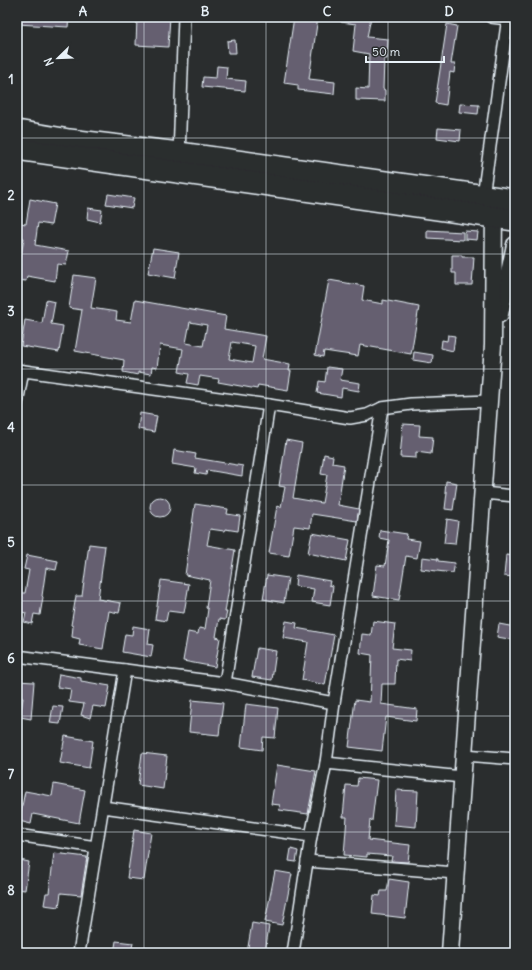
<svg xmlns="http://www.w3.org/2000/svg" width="532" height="970" font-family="Delius,sans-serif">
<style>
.building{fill:#655f70;stroke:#e8f1f8;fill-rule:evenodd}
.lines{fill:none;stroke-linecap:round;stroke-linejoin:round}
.street-casing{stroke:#e8f1f8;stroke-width:14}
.secondary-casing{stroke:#e8f1f8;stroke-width:19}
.highway-casing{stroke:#e8f1f8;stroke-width:24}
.street{stroke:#2a2d2e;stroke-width:11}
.secondary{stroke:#2a2d2e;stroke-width:16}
.highway{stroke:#2a2d2e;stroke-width:21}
.grid{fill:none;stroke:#e8f1f8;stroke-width:1;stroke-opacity:0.55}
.neatline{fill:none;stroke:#e8f1f8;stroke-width:1.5}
.grid-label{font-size:13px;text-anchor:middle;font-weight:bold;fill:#e8f1f8}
</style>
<rect width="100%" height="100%" fill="#2a2d2e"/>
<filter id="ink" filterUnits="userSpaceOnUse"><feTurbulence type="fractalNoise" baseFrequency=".025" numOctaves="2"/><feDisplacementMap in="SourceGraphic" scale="8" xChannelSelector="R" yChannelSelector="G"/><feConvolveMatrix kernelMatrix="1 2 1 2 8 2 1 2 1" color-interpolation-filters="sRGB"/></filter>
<g filter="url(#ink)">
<g class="building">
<polygon points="17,17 69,17 68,27 17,24"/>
<polygon points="137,17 170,17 168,47 136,45"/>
<polygon points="294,17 318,17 309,79 335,82 334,94 298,90 298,85 284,83"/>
<polygon points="341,17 371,17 367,37 388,39 387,59 384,59 383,89 385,90 385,101 356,100 356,88 368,89 369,54 353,51 356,24 341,22"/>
<polygon points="447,24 457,26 451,64 455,64 454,73 450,72 446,105 435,103"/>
<polygon points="235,40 236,53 228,53 227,41"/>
<polygon points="217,66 227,67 226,79 246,81 245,91 202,87 203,77 216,78"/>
<polygon points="460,104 479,105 478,114 459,112"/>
<polygon points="438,128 461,130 460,141 437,138"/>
<polygon points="108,194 134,198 132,208 106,204"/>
<polygon points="30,199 55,204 51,225 38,223 35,245 69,251 66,265 57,264 55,281 27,276 26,281 17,280 24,238 18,237 20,223 26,224"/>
<polygon points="88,208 102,210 100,222 87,219"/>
<polygon points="427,230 463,232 463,240 427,238"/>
<polygon points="465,231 478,232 477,240 465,239"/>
<polygon points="153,248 179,252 175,278 148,273"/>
<polygon points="452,255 462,255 462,257 474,257 472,285 456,285 456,273 452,273"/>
<path d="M74,275L96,278L91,308L117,312L116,320L131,322L135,300L226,316L224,329L266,336L262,359L290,364L289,371H291L288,390L258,385L257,389L218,382L219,379L200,376L198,385L187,383L189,374L179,372L183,349L160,345L157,368L152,367L151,374L138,372V375L123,372L124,360L75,351L82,310L69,308ZM190,322L207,325L203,346L186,343ZM232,342L255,346L252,363L229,359Z"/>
<polygon points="329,280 364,286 362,300 383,304 383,300 419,307 411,354 360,345 358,356 324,351 323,357 315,355"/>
<polygon points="46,300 55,302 51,324 63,326 59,352 21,346 25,320 42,323"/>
<polygon points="448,335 455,336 453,351 441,348 442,340 447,341"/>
<polygon points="414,352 433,355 432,363 413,360"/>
<polygon points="327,367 342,369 340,380 360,383 359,391 342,388 341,397 317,393 319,381 325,382"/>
<polygon points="140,413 157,416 154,432 138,429"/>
<polygon points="403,424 420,425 419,436 433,437 431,454 416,452 416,458 400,457"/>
<polygon points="286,440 302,443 293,498 322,503 327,475 321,474 324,454 333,456 332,463 344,465 338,505 359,509 357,521 312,514 310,528 294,526 289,556 269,553 277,506 281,507 285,487 279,486"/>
<polygon points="174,450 196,454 195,458 243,466 242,476 207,470 206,475 195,473 196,468 172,464"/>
<polygon points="446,481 457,483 453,510 445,509 447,492 445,492"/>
<circle cx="160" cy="507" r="10"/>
<polygon points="195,504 228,509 227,514 240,516 238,531 225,529 224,531 210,529 207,545 235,550 225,612 227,612 225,620 219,619 216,637 220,638 215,667 183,661 188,632 198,634 199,628 205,629 208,609 206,608 210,580 185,575"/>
<polygon points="447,519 458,521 455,544 444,543"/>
<polygon points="380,530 407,534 406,539 420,541 417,558 406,556 399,600 373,596 377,565 385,566 389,540 379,538"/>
<polygon points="312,533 350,540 346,561 308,553"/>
<polygon points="89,544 105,546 98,599 121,603 119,613 109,611 103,649 79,645 80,639 72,637 73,626 71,625 76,596 82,596"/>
<polygon points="27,555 58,561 56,570 46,568 42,596 43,597 40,615 34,614 32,624 24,622 26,613 18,611 21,593 25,593 29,570 24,569"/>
<polygon points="506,555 515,556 515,577 504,576"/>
<polygon points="422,557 438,559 438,561 455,563 453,573 421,569"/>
<polygon points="267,575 288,578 284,603 263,599"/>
<polygon points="296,575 330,581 329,585 333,586 330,605 312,602 314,589 295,586"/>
<polygon points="161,580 189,584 184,613 168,611 166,621 155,619"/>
<polygon points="286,621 297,623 296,628 334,635 325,685 302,680 308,642 283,638"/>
<polygon points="373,621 395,624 392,648 411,650 410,661 396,659 395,684 382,684 381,704 417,709 416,721 386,717 382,751 349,747 355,700 370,702 372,655 360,653 362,634 371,635"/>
<polygon points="499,624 515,627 515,640 497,637"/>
<polygon points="133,626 150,629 148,644 153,645 151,657 122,652 125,634 132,635"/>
<polygon points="257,648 276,651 272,680 252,677"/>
<polygon points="59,674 81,678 81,681 110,686 106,708 93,706 90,718 81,715 84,704 69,702 71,689 57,687"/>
<polygon points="17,681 34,682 31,719 20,717 23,698 17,697"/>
<polygon points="192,700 223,703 219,735 189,732"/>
<polygon points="246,704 278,708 275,738 263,737 262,750 241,747"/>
<polygon points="53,706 63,707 60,724 50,723"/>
<polygon points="65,736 93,741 89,768 60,763"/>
<polygon points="142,753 167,756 163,789 138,785"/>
<polygon points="277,765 316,771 308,814 279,810 280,805 271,804"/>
<polygon points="358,778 377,780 372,821 370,820 368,840 410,845 408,862 391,861 392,856 367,854 367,857 344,855 347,817 343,817 346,785 357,786"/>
<polygon points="54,784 85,790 79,823 33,814 31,824 19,821 25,791 52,796"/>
<polygon points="396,790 418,791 416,827 394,825"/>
<polygon points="134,830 151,833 144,880 127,878"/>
<polygon points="291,849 298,851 296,862 289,861"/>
<polygon points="54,853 87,857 81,895 61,893 59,907 44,905 46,893 49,893"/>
<polygon points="20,860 29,862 25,890 17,889"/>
<polygon points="275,871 292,874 282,925 265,922"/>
<polygon points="389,879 409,882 405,918 372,914 374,895 380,896 381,891 387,891"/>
<polygon points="252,923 269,926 265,953 247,953"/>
<polygon points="116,941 133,943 131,953 114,953"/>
</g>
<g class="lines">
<g class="street-casing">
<g id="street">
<polyline points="491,17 508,19"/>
<polyline points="179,156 184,17"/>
<polyline points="483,196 508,17"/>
<polyline points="17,370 269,405 350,418 367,415 382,408 411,404 489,401"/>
<polyline points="17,403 23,371"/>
<polyline points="483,493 515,496"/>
<polyline points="17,656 225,683 334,703"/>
<polyline points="225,683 269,405"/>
<polyline points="465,755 515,759"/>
<polyline points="326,763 462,777"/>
<polyline points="103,807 311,836"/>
<polyline points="17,835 96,847"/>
<polyline points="307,861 455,873"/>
<polyline points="79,953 125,670"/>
<polyline points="293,953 311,836 326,763 334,703 382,408"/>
</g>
</g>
<g class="secondary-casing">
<g id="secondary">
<polyline points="500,314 515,245"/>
<polyline points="450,953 493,345 494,206"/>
</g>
</g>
<g class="highway-casing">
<g id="highway">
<polyline points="17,131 69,140 179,153 515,200"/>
<polyline points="17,149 515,220"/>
</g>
</g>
<use href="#street" class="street"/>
<use href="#secondary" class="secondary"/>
<use href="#highway" class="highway"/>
</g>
</g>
<path class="grid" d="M144,17V953M266,17V953M388,17V953M17,138H515M17,254H515M17,369H515M17,485H515M17,601H515M17,716H515M17,832H515"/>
<rect width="532" height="970" fill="none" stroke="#2a2d2e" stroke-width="44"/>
<g transform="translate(58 58) rotate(247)" stroke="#2a2d2e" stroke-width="3" paint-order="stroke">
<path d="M0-3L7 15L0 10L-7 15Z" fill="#e8f1f8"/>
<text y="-6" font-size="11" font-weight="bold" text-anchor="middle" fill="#e8f1f8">N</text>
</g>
<path d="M366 56v6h78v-6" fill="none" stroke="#e8f1f8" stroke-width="2"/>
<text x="372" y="56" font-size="12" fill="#e8f1f8" stroke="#2a2d2e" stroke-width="3" paint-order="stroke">50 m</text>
<rect x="22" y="22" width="488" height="926" class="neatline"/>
<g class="grid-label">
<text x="83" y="16">A</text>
<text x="205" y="16">B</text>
<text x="327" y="16">C</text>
<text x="449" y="16">D</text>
<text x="11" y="84">1</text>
<text x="11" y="200">2</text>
<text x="11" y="316">3</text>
<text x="11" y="432">4</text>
<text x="11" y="547">5</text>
<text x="11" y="663">6</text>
<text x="11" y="779">7</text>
<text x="11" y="895">8</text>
</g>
</svg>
